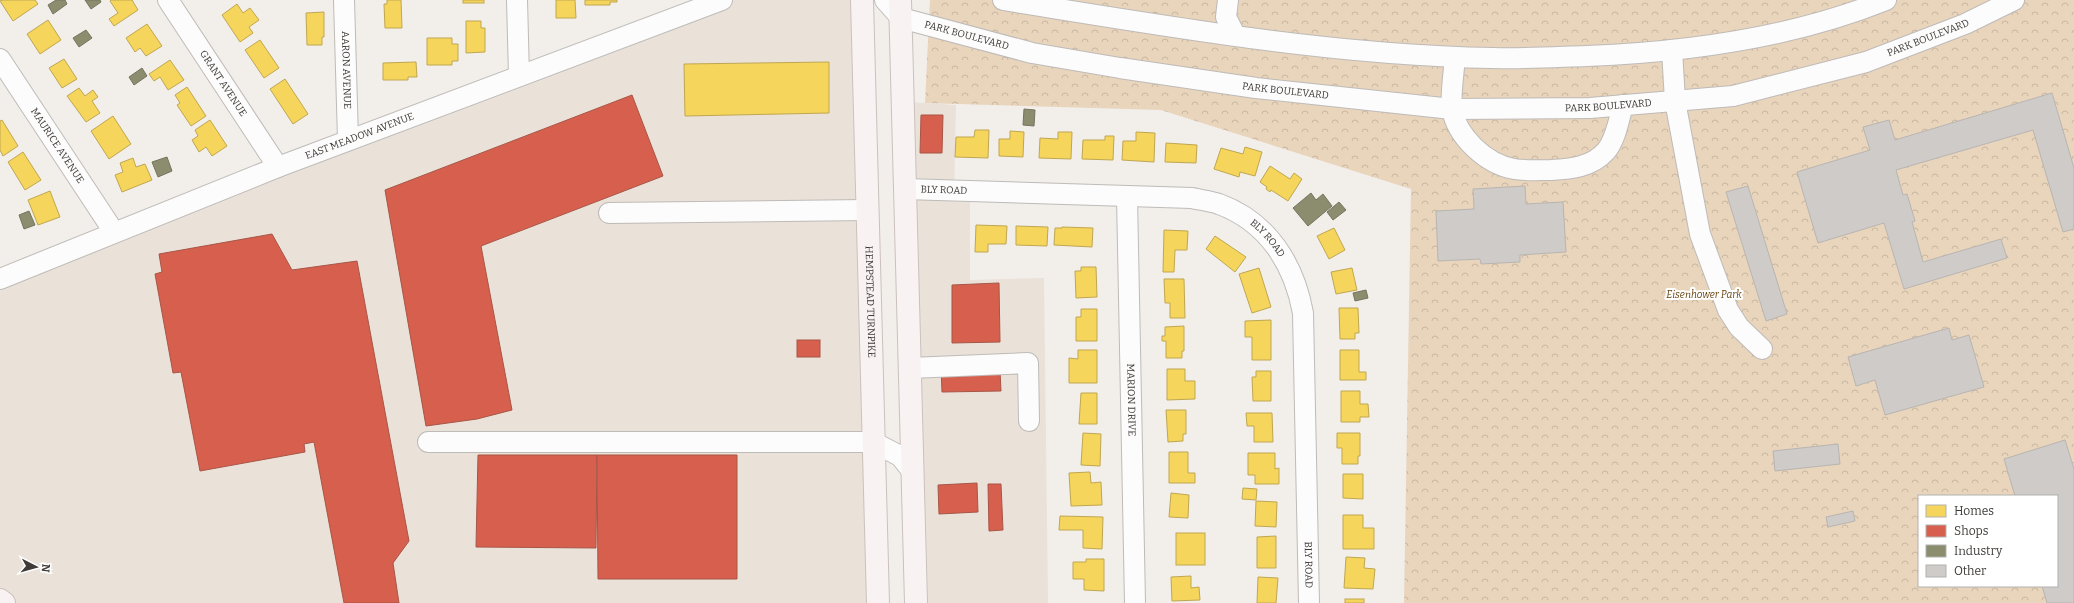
<svg xmlns="http://www.w3.org/2000/svg" width="2074" height="603" font-family="Bitter,serif">
<style>
.built{fill:#eae1d8}
.park{fill:url(#park-crowns);fill-rule:evenodd}
.homes{fill:#f6d55c;stroke:#bfa751}
.shops{fill:#d6604d;stroke:#a85547}
.industry{fill:#8c8c6e;stroke:#75745e}
.building{fill:#cecbc8;stroke:#b8b5b1}
.lines{fill:none;stroke-linecap:round;stroke-linejoin:round}
.minor-casing{stroke:#bebbb8;stroke-width:22}
.major-casing{stroke:#cac1bd;stroke-width:24}
.minor{stroke:#fdfcfc;stroke-width:20}
.major{stroke:#f8f3f2;stroke-width:22}
.labels{text-anchor:middle;dominant-baseline:central;stroke-width:4;stroke-linejoin:round;paint-order:stroke}
.street-label{font-size:10px;fill:#3e3b38;stroke:#fff}
.park-label{font-size:10px;font-style:italic;fill:#674311;stroke:#fff}
</style>
<defs>
<pattern id="park-crowns" width="20" height="18" patternUnits="userSpaceOnUse"><rect width="20" height="18" fill="#e9d4bc"/><path d="M2 6a3 3 0 1 1 6 0M12 15a3 3 0 1 1 6 0" fill="none" stroke="#c9b7a2"/></pattern>
</defs>
<rect width="100%" height="100%" fill="#f2eeea"/>
<g class="built">
<polygon points="722,0 862,0 878,603 4,603 0,600 0,279"/>
<polygon points="907,102 956,105 954,202 970,202 970,280 1044,278 1048,603 920,603"/>
</g>
<path class="park" d="M930,0H2074V603H1404L1411,189L1161,110L925,103ZM1919,496H2057V586H1919Z"/>
<g class="homes">
<polygon points="3,0 35,0 38,4 13,21 0,1"/>
<polygon points="111,0 132,0 138,10 114,26 109,19 118,13 110,1"/>
<polygon points="387,0 401,0 402,28 385,28 384,4 387,4"/>
<rect x="463" y="0" width="21" height="3"/>
<polygon points="556,0 575,0 576,18 556,18"/>
<polygon points="585,0 617,0 617,2 610,2 610,5 585,5"/>
<polygon points="237,4 243,13 250,8 259,20 249,27 253,33 240,42 222,15"/>
<polygon points="324,12 324,37 322,37 322,45 307,45 306,13"/>
<polygon points="48,20 61,40 40,54 27,34"/>
<polygon points="466,21 481,21 481,28 485,28 485,52 466,53"/>
<polygon points="147,24 162,46 146,56 140,48 135,52 126,38"/>
<polygon points="427,38 452,38 452,44 458,44 458,61 452,61 452,65 427,65"/>
<polygon points="260,40 279,68 264,78 245,50"/>
<polygon points="64,59 77,79 62,88 49,68"/>
<polygon points="170,60 184,80 168,90 160,77 154,81 149,74"/>
<polygon points="416,62 417,77 408,77 408,80 383,80 383,63"/>
<polygon points="829,62 829,113 685,116 684,64"/>
<polygon points="285,79 308,114 293,124 270,89"/>
<polygon points="187,87 206,116 191,126 177,105 180,103 175,95"/>
<polygon points="79,88 85,96 93,90 98,97 92,101 100,113 86,122 67,96"/>
<polygon points="113,116 131,144 109,159 91,131"/>
<polygon points="2,120 18,146 3,156 0,150 0,121"/>
<polygon points="210,120 227,146 212,156 206,147 199,152 192,140 198,136 195,130"/>
<polygon points="975,130 989,130 988,158 955,157 956,137 974,137"/>
<polygon points="1010,131 1024,132 1023,157 999,156 999,139 1010,139"/>
<polygon points="1058,132 1072,132 1071,159 1039,158 1040,138 1058,139"/>
<polygon points="1136,132 1155,133 1154,162 1122,160 1123,141 1136,141"/>
<polygon points="1105,136 1114,136 1113,160 1082,159 1083,140 1105,140"/>
<polygon points="1166,143 1197,145 1196,163 1165,162"/>
<polygon points="1245,147 1262,152 1255,176 1240,172 1239,177 1214,169 1221,148 1243,154"/>
<polygon points="23,152 41,180 25,190 8,162"/>
<polygon points="133,158 136,167 145,164 152,180 122,192 115,175 123,172 120,163"/>
<polygon points="1270,166 1290,179 1294,173 1302,179 1288,201 1271,190 1270,192 1266,189 1267,187 1260,182"/>
<polygon points="50,191 60,217 38,225 28,200"/>
<polygon points="976,225 1007,226 1006,244 988,244 988,252 975,252"/>
<polygon points="1016,226 1048,227 1047,246 1016,245"/>
<polygon points="1062,227 1093,228 1092,247 1054,245 1055,228 1062,228"/>
<polygon points="1334,228 1345,250 1329,259 1317,236"/>
<polygon points="1164,230 1188,231 1187,250 1175,250 1174,272 1163,272"/>
<polygon points="1215,236 1246,257 1235,272 1206,249"/>
<polygon points="1081,267 1096,267 1097,297 1076,298 1075,271 1081,271"/>
<polygon points="1259,268 1271,307 1252,313 1239,274"/>
<polygon points="1352,268 1357,290 1336,294 1331,272"/>
<polygon points="1164,279 1184,279 1185,318 1170,318 1170,303 1165,303"/>
<polygon points="1339,308 1358,308 1359,333 1355,333 1355,339 1340,339"/>
<polygon points="1081,309 1097,309 1097,341 1076,341 1076,317 1081,317"/>
<polygon points="1271,320 1271,360 1252,360 1252,337 1245,337 1245,321"/>
<polygon points="1184,326 1184,351 1182,351 1182,358 1166,358 1166,341 1162,341 1162,336 1165,336 1165,327"/>
<polygon points="1078,350 1097,350 1097,383 1069,383 1069,358 1078,359"/>
<polygon points="1340,350 1359,350 1359,372 1366,372 1366,380 1340,380"/>
<polygon points="1167,369 1185,369 1185,381 1195,381 1195,399 1167,400"/>
<polygon points="1256,371 1271,371 1271,401 1253,401 1252,377 1256,377"/>
<polygon points="1341,391 1360,391 1360,404 1368,404 1369,417 1360,417 1360,422 1341,422"/>
<polygon points="1081,393 1097,393 1097,424 1079,424"/>
<polygon points="1166,410 1186,410 1186,434 1183,434 1183,441 1168,442"/>
<polygon points="1246,413 1272,413 1273,442 1254,442 1254,426 1247,426"/>
<polygon points="1083,433 1101,434 1100,466 1081,465"/>
<polygon points="1337,433 1360,433 1360,456 1358,456 1358,464 1342,464 1342,448 1337,448"/>
<polygon points="1169,452 1188,452 1188,473 1195,473 1195,483 1169,483"/>
<polygon points="1248,453 1275,453 1275,469 1279,468 1279,484 1255,484 1255,475 1248,475"/>
<polygon points="1090,472 1091,483 1101,482 1102,505 1071,506 1069,473"/>
<polygon points="1343,474 1363,474 1363,499 1343,498"/>
<polygon points="1243,488 1257,489 1256,500 1242,499"/>
<polygon points="1171,493 1189,495 1188,518 1169,517"/>
<polygon points="1256,501 1277,502 1276,527 1255,526"/>
<polygon points="1343,515 1363,515 1363,528 1374,528 1374,549 1343,549"/>
<polygon points="1060,516 1103,517 1102,549 1083,548 1083,530 1059,530"/>
<rect x="1176" y="533" width="29" height="32"/>
<polygon points="1276,536 1276,568 1257,568 1257,537"/>
<polygon points="1346,557 1365,558 1364,568 1375,569 1373,589 1344,588"/>
<polygon points="1086,559 1104,559 1104,591 1084,590 1084,579 1073,579 1073,562 1086,562"/>
<polygon points="1191,576 1191,588 1199,587 1200,600 1172,601 1171,577"/>
<polygon points="1258,577 1278,578 1276,603 1257,603"/>
<rect x="1345" y="599" width="19" height="4"/>
</g>
<g class="shops">
<polygon points="632,95 663,176 481,246 512,410 477,419 426,426 385,190"/>
<polygon points="921,115 943,115 942,153 920,153"/>
<polygon points="272,234 292,270 357,261 409,541 393,563 399,603 344,603 314,442 304,444 305,452 200,471 181,372 173,373 155,274 162,272 159,254"/>
<polygon points="999,283 1000,342 952,343 952,285"/>
<rect x="797" y="340" width="23" height="17"/>
<polygon points="941,368 1000,371 1001,391 942,392"/>
<polygon points="478,455 597,455 596,548 476,547"/>
<polygon points="597,455 737,455 737,579 598,579"/>
<polygon points="977,483 978,512 939,514 938,485"/>
<polygon points="988,484 1001,484 1003,530 989,531"/>
</g>
<g class="industry">
<polygon points="56,0 65,0 67,4 53,14 48,5"/>
<polygon points="85,0 100,0 101,2 91,9"/>
<polygon points="86,30 92,38 79,47 73,38"/>
<polygon points="142,68 147,76 134,85 129,77"/>
<polygon points="1024,109 1035,110 1034,126 1023,125"/>
<polygon points="167,157 172,171 158,177 152,162"/>
<polygon points="1311,193 1316,200 1323,194 1332,206 1308,226 1293,208"/>
<polygon points="1339,202 1346,210 1333,220 1327,212"/>
<polygon points="29,211 35,225 24,229 19,215"/>
<polygon points="1366,290 1368,298 1355,301 1353,293"/>
</g>
<g class="building">
<polygon points="2052,93 2074,168 2074,229 2063,232 2033,130 1896,170 1903,195 1907,194 1915,221 1912,222 1923,262 2001,239 2007,258 1904,289 1884,223 1818,243 1797,172 1870,150 1863,127 1889,120 1895,140"/>
<polygon points="1525,186 1526,204 1563,202 1566,252 1520,255 1520,262 1481,264 1480,259 1438,261 1436,211 1474,209 1473,189"/>
<polygon points="1748,186 1787,314 1766,321 1726,192"/>
<polygon points="1949,328 1952,340 1969,335 1984,387 1885,415 1875,380 1856,386 1848,357"/>
<polygon points="2065,440 2074,469 2074,603 2047,603 2042,586 2057,586 2057,496 2015,496 2004,459"/>
<polygon points="1838,444 1840,464 1775,471 1773,451"/>
<polygon points="1853,511 1855,521 1828,527 1826,517"/>
</g>
<g class="lines">
<g class="minor-casing">
<g id="minor">
<path id="s1" d="M168,0L278,167"/>
<path id="s2" d="M344,0L348,140"/>
<polyline points="517,0 519,76"/>
<path id="s3" d="M885,0L901,18L1032,53L1120,68L1256,88L1452,109L1590,108L1733,96L1866,62L1965,24L2014,0"/>
<path d="M1003,0C1165,26 1329,55 1493,58C1525,59 1556,57 1587,56C1688,52 1792,38 1886,0"/>
<polyline points="1228,0 1226,17 1235,35"/>
<polyline points="1672,50 1675,101 1700,234 1728,310 1739,327 1762,349"/>
<path d="M1455,57C1454,71 1450,96 1452,109C1457,137 1486,164 1514,169C1526,171 1539,170 1551,170C1571,169 1592,167 1606,151C1616,139 1619,119 1623,105"/>
<path id="s4" d="M0,59L114,232"/>
<path id="s5" d="M905,189L1192,198C1200,200 1210,201 1219,204C1268,222 1294,264 1303,313L1309,603"/>
<path id="s6" d="M1127,196L1135,603"/>
<polyline points="609,213 867,210"/>
<path id="s7" d="M0,279L278,167L722,0"/>
<polyline points="910,368 1028,363 1029,421"/>
<polyline points="428,442 873,442 900,456 912,471"/>
</g>
</g>
<g class="major-casing">
<g id="major">
<path id="s8" d="M862,0L878,603"/>
<polyline points="900,0 916,603"/>
<polyline points="0,600 4,603"/>
</g>
</g>
<use href="#minor" class="minor"/>
<use href="#major" class="major"/>
</g>
<g class="labels">
<g class="street-label">
<text stroke="none"><textPath href="#s3" startOffset="92">PARK BOULEVARD</textPath></text>
<text stroke="none"><textPath href="#s3" startOffset="1069">PARK BOULEVARD</textPath></text>
<text stroke="none"><textPath href="#s2" startOffset="70">AARON AVENUE</textPath></text>
<text stroke="none"><textPath href="#s1" startOffset="100">GRANT AVENUE</textPath></text>
<text stroke="none"><textPath href="#s3" startOffset="416">PARK BOULEVARD</textPath></text>
<text stroke="none"><textPath href="#s3" startOffset="740">PARK BOULEVARD</textPath></text>
<text stroke="none"><textPath href="#s7" startOffset="387">EAST MEADOW AVENUE</textPath></text>
<text stroke="none"><textPath href="#s4" startOffset="104">MAURICE AVENUE</textPath></text>
<text stroke="none"><textPath href="#s5" startOffset="39">BLY ROAD</textPath></text>
<text stroke="none"><textPath href="#s5" startOffset="375">BLY ROAD</textPath></text>
<text stroke="none"><textPath href="#s8" startOffset="302">HEMPSTEAD TURNPIKE</textPath></text>
<text stroke="none"><textPath href="#s6" startOffset="204">MARION DRIVE</textPath></text>
<text stroke="none"><textPath href="#s5" startOffset="711">BLY ROAD</textPath></text>
</g>
<g class="park-label">
<text x="1704" y="295">Eisenhower Park</text>
</g>
</g>
<rect x="1918" y="495" width="140" height="92" fill="#ffffff" stroke="#b2b1af"/>
<rect x="1926" y="505" width="20" height="12" fill="#f6d55c" stroke="#b2b1af"/>
<text x="1954" y="515" font-size="12" fill="#3e3b38">Homes</text>
<rect x="1926" y="525" width="20" height="12" fill="#d6604d" stroke="#b2b1af"/>
<text x="1954" y="535" font-size="12" fill="#3e3b38">Shops</text>
<rect x="1926" y="545" width="20" height="12" fill="#8c8c6e" stroke="#b2b1af"/>
<text x="1954" y="555" font-size="12" fill="#3e3b38">Industry</text>
<rect x="1926" y="565" width="20" height="12" fill="#cecbc8" stroke="#b2b1af"/>
<text x="1954" y="575" font-size="12" fill="#3e3b38">Other</text>
<g transform="translate(36 567) rotate(96)" stroke="#ffffff" stroke-width="3" paint-order="stroke">
<path d="M0-3L7 15L0 10L-7 15Z" fill="#3e3b38"/>
<text y="-6" font-size="11" font-weight="bold" text-anchor="middle" fill="#3e3b38">N</text>
</g>
</svg>
